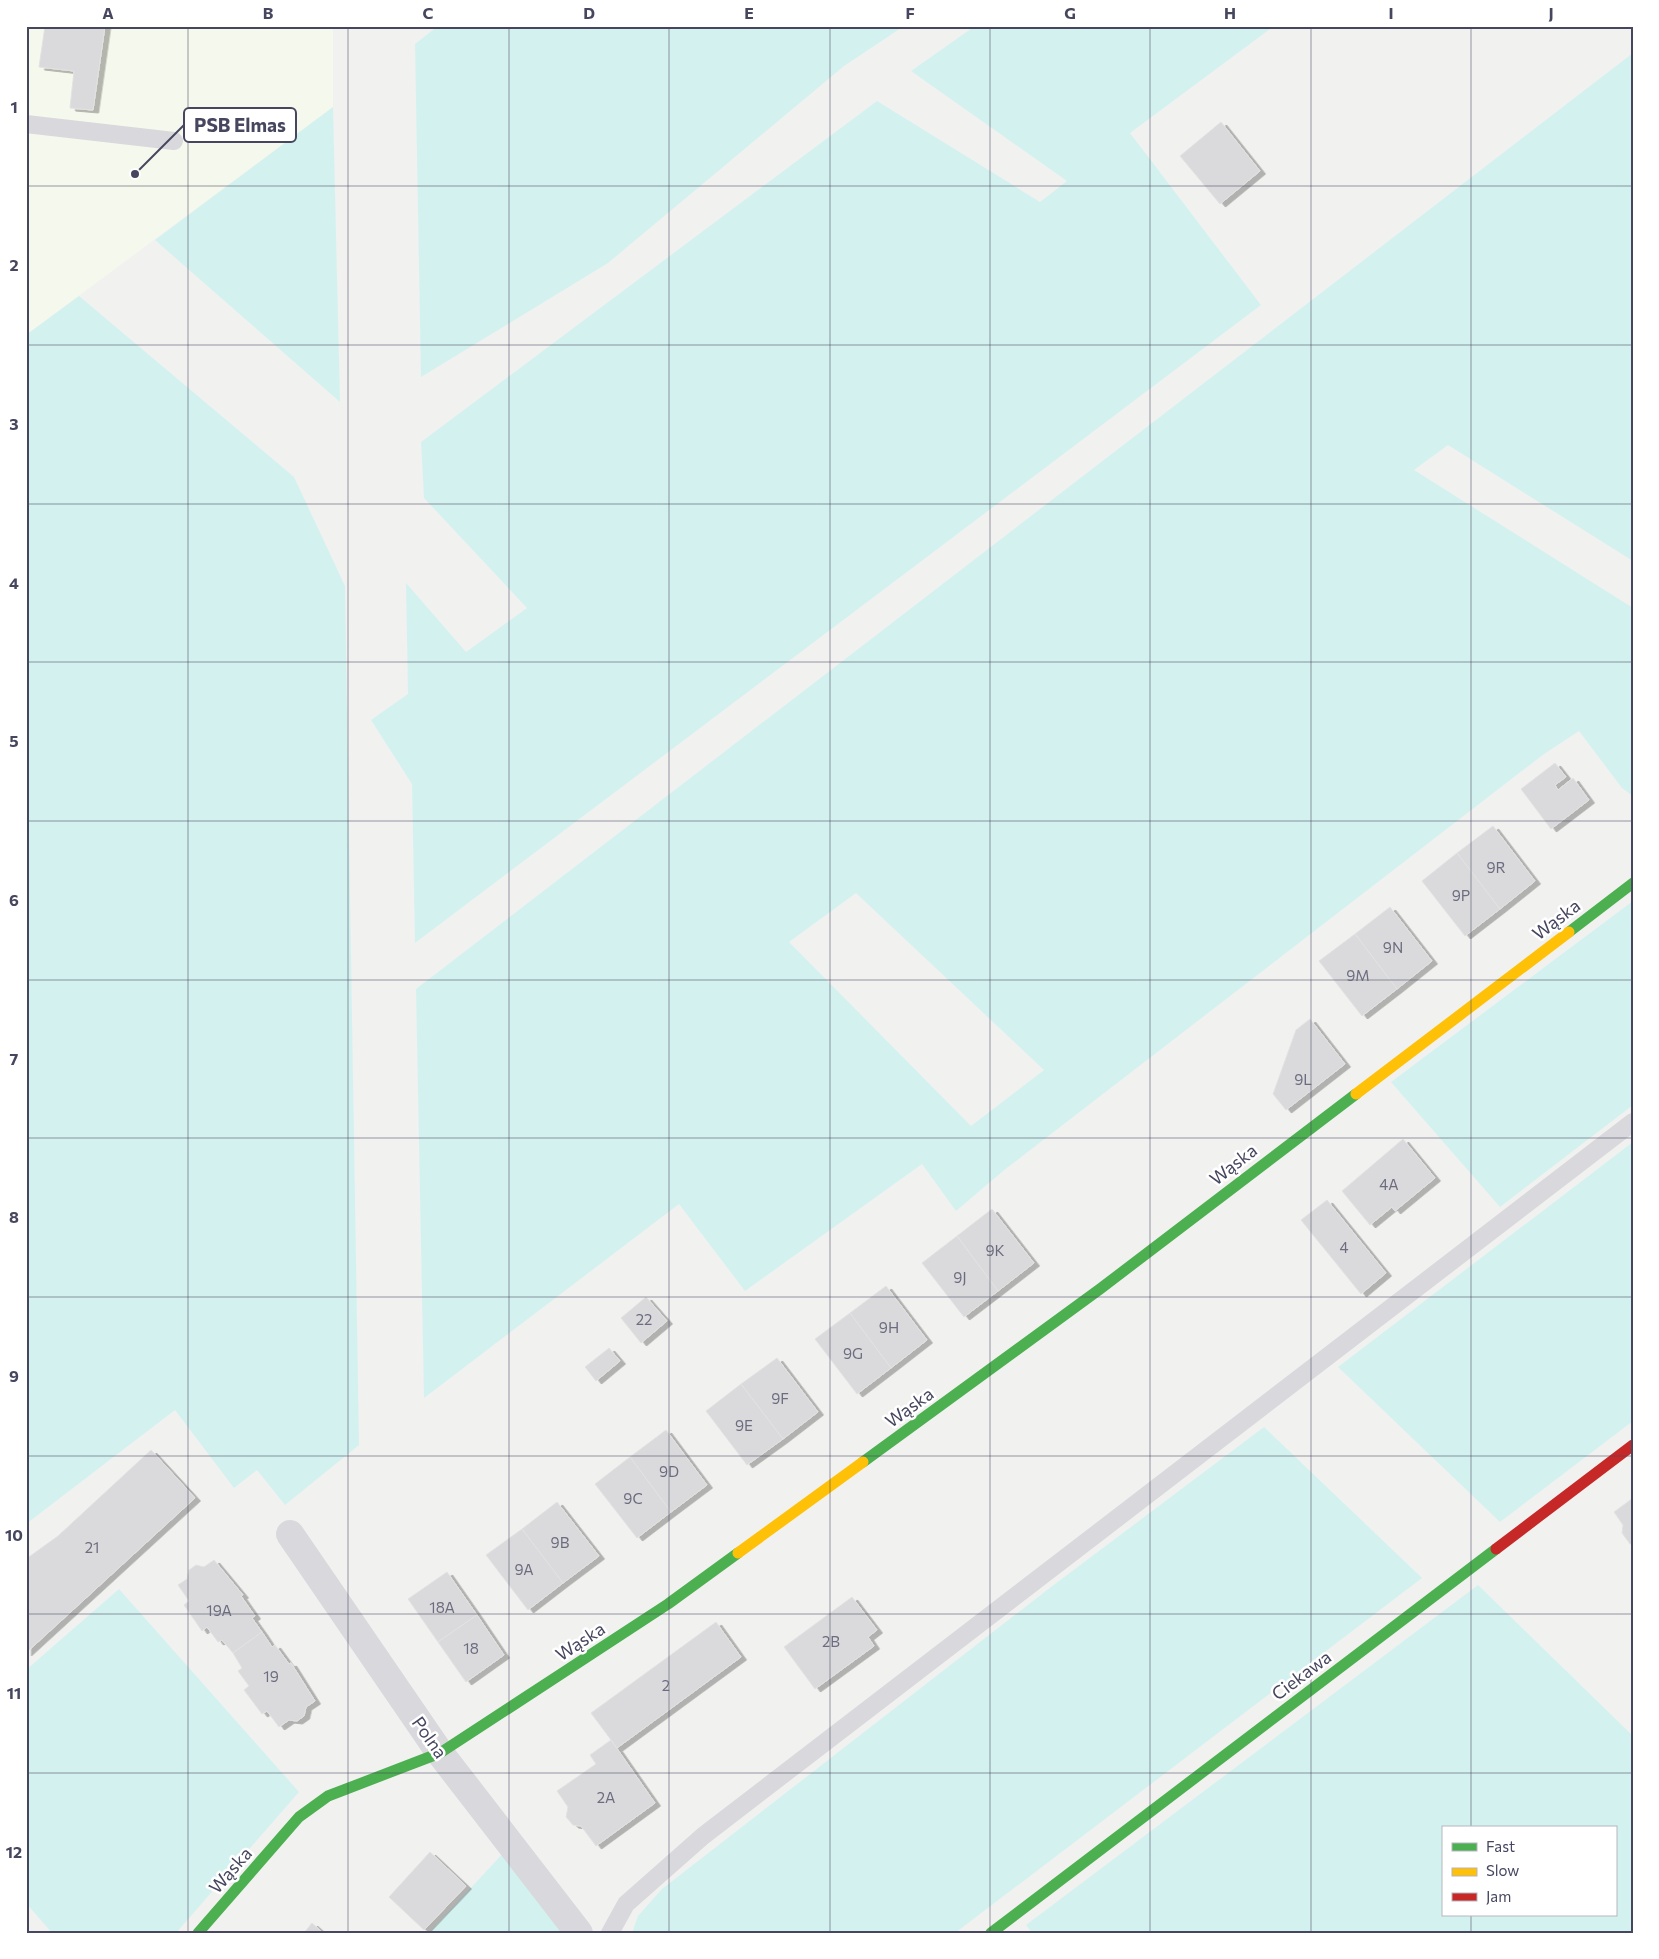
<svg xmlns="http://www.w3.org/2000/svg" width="1659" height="1959" font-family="Commissioner,sans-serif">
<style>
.commercial{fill:#f5f8ec}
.green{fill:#d3f2ef;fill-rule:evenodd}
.building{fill:#dadadc;stroke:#e3e2e3;filter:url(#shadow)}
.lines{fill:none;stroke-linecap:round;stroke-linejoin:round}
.lane{stroke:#d8d8dd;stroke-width:18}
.street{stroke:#d8d8dd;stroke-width:28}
.fast{stroke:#4caf50;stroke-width:11}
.slow{stroke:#ffc107;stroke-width:11}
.jam{stroke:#c62828;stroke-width:11}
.grid{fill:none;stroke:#46465f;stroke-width:1;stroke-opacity:0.55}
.labels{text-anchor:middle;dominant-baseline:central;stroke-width:5;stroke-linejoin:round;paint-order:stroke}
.number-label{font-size:15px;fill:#6c6c80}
.street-label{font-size:18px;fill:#46465f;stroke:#fff}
.leader{fill:none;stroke:#46465f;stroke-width:2}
.callout-dot{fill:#46465f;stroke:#fff;stroke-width:2}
.callout{fill:#fff;stroke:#46465f;stroke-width:2}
.callout-label{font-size:19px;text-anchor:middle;font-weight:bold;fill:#46465f}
.neatline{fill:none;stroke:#46465f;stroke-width:2}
.grid-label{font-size:16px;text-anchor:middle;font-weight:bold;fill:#46465f}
</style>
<defs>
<filter id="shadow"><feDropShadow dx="5.5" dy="3" stdDeviation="0" flood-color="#0004"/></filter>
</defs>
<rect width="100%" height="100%" fill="#f1f1f0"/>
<polygon class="commercial" points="26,26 333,26 333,107 26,335"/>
<g class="green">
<polygon points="438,26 904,26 844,66 608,263 421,377 415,44"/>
<polygon points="975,26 1274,26 1130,133 1261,305 415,943 412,784 371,720 408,694 406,583 466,652 527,608 424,498 421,442 877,101 1040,202 1067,181 911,71"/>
<path d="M1633,53V561L1448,445L1414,470L1633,608V796L1622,788L1579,731L1544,754L1003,1171L956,1211L922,1164L745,1291L679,1204L424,1398L416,989ZM856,893L1044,1070L971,1126L789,942Z"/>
<polygon points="333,107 340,402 155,240"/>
<polygon points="79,296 294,477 345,586 359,1445 285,1505 257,1470 234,1488 175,1410 26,1524 26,335"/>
<polygon points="1633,901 1633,1105 1500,1207 1391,1082"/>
<polygon points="1633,1142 1633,1421 1500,1522 1338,1367"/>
<polygon points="1264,1427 1422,1578 955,1933 632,1933 638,1916 662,1889 1051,1587"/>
<path d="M1478,1585L1633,1736V1933H1032L1026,1925ZM1443,1828H1615V1915H1443Z"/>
<polygon points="119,1589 299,1792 176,1933 52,1933 26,1903 26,1670"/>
<polygon points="506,1850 569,1933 429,1933"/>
</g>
<g class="building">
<polygon points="45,26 105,26 93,110 70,108 74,71 39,67"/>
<polygon points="1221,122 1260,171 1220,204 1180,156"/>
<polygon points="1555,763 1566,777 1555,785 1558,790 1573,778 1589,800 1551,829 1521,789"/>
<polygon points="1493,826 1535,881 1500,909 1457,853"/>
<polygon points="1457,853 1500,909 1465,936 1422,881"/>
<polygon points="1390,907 1432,961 1397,989 1355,934"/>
<polygon points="1355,934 1397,989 1362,1016 1319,961"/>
<polygon points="1310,1019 1345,1064 1286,1110 1273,1094 1296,1030"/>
<polygon points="1403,1139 1435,1178 1395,1211 1392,1207 1370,1225 1342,1191"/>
<polygon points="1327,1200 1386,1273 1361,1294 1301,1220"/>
<polygon points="992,1209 1034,1263 998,1291 957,1236"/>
<polygon points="957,1236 998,1291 964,1317 922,1263"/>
<polygon points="886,1286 927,1340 891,1368 850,1313"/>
<polygon points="646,1297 667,1321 641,1343 621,1318"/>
<polygon points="850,1313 891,1368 857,1394 815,1339"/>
<polygon points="609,1348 620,1361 596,1381 585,1367"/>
<polygon points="777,1358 818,1412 783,1439 741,1384"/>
<polygon points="741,1384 783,1439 747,1465 706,1411"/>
<polygon points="666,1430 707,1485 671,1512 630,1457"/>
<polygon points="151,1450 195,1498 26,1653 26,1559 58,1536"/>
<polygon points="630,1457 671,1512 637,1538 595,1484"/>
<polygon points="1633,1498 1633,1544 1630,1544 1622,1533 1623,1525 1614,1512"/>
<polygon points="557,1502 599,1556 563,1583 522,1529"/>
<polygon points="522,1529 563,1583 528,1610 486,1555"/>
<polygon points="214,1560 243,1595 241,1596 255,1616 252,1618 262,1632 233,1653 222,1640 218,1642 207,1627 202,1631 184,1605 189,1601 178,1585 187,1579 189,1570 196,1565 204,1567"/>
<polygon points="447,1572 477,1615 438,1642 408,1599"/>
<polygon points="852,1597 877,1630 868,1637 874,1646 815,1689 784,1647"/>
<polygon points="477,1615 504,1655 466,1682 438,1642"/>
<polygon points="716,1622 741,1657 617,1748 591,1713"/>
<polygon points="262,1632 272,1647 275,1645 289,1664 291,1663 315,1701 306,1707 304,1716 297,1721 289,1720 279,1727 267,1711 262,1714 244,1690 249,1686 238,1671 242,1668 233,1653"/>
<polygon points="611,1740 655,1803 596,1846 581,1826 573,1825 566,1817 568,1807 557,1791 596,1764 590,1755"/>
<polygon points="430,1852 466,1886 424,1930 389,1897"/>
<polygon points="312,1923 323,1933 304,1933"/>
</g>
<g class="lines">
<g class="lane">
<polyline points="26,124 174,141"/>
<polyline points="610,1933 626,1904 703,1836 1633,1122"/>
</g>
<polyline class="street" points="290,1534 440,1753 579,1933"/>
<g class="fast">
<polyline points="1569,932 1633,883"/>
<polyline points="863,1462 1100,1289 1356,1094"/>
<polyline points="198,1933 299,1817 328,1796 440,1753 668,1604 738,1553"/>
<polyline points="991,1933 1496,1549"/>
</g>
<g class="slow">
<polyline points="1356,1094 1569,932"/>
<polyline points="738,1553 863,1462"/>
</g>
<polyline class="jam" points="1496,1549 1633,1445"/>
</g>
<path class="grid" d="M188,26V1933M348,26V1933M509,26V1933M669,26V1933M830,26V1933M990,26V1933M1150,26V1933M1311,26V1933M1471,26V1828M26,186H1633M26,345H1633M26,504H1633M26,662H1633M26,821H1633M26,980H1633M26,1138H1633M26,1297H1633M26,1456H1633M26,1614H1633M26,1773H1633M1471,1915V1933"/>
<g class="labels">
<g class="number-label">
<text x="1496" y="867">9R</text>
<text x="1461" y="895">9P</text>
<text x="1393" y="947">9N</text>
<text x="1358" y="975">9M</text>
<text x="1303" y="1079">9L</text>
<text x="1389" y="1184">4A</text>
<text x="1344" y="1247">4</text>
<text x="995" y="1250">9K</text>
<text x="960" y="1277">9J</text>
<text x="644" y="1319">22</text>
<text x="889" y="1327">9H</text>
<text x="853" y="1353">9G</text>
<text x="780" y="1398">9F</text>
<text x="744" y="1425">9E</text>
<text x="669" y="1471">9D</text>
<text x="633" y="1498">9C</text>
<text x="560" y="1542">9B</text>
<text x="92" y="1547">21</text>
<text x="524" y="1569">9A</text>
<text x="442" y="1607">18A</text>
<text x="219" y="1610">19A</text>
<text x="831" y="1641">2B</text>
<text x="471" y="1648">18</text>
<text x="271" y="1676">19</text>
<text x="666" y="1685">2</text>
<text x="606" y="1797">2A</text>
</g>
<g class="street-label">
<text transform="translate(1556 919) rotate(-37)">Wąska</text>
<text transform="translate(1233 1164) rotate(-38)">Wąska</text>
<text transform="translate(909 1407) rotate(-36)">Wąska</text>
<text transform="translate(580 1641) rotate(-33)">Wąska</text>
<text transform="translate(1301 1675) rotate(-37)">Ciekawa</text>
<text transform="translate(430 1737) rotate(55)">Polna</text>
<text transform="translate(230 1870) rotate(-49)">Wąska</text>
</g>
</g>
<path class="leader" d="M135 174L184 125"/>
<circle class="callout-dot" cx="135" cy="174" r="5"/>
<rect class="callout" x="184" y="108" width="112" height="34" rx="5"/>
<g class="callout-label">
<text x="240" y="132">PSB Elmas</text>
</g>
<rect width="1659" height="1959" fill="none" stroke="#ffffff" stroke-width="55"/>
<rect x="1442" y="1826" width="175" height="90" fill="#ffffff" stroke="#b5b5bf"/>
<rect x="1452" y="1843" width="25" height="8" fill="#4caf50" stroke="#b5b5bf"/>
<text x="1486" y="1852" font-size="15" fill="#46465f">Fast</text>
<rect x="1452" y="1868" width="25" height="8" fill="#ffc107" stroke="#b5b5bf"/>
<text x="1486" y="1876" font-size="15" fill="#46465f">Slow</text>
<rect x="1452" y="1893" width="25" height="8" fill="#c62828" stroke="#b5b5bf"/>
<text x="1486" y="1902" font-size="15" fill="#46465f">Jam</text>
<rect x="28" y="28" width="1604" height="1904" class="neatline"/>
<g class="grid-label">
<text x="108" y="19">A</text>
<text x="268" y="19">B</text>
<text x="428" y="19">C</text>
<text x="589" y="19">D</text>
<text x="749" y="19">E</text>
<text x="910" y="19">F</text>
<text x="1070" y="19">G</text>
<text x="1230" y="19">H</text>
<text x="1391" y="19">I</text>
<text x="1551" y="19">J</text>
<text x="14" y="113">1</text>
<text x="14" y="271">2</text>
<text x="14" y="430">3</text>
<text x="14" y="589">4</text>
<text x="14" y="747">5</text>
<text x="14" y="906">6</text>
<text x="14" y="1065">7</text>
<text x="14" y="1223">8</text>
<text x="14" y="1382">9</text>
<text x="14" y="1541">10</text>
<text x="14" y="1699">11</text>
<text x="14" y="1858">12</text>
</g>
</svg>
